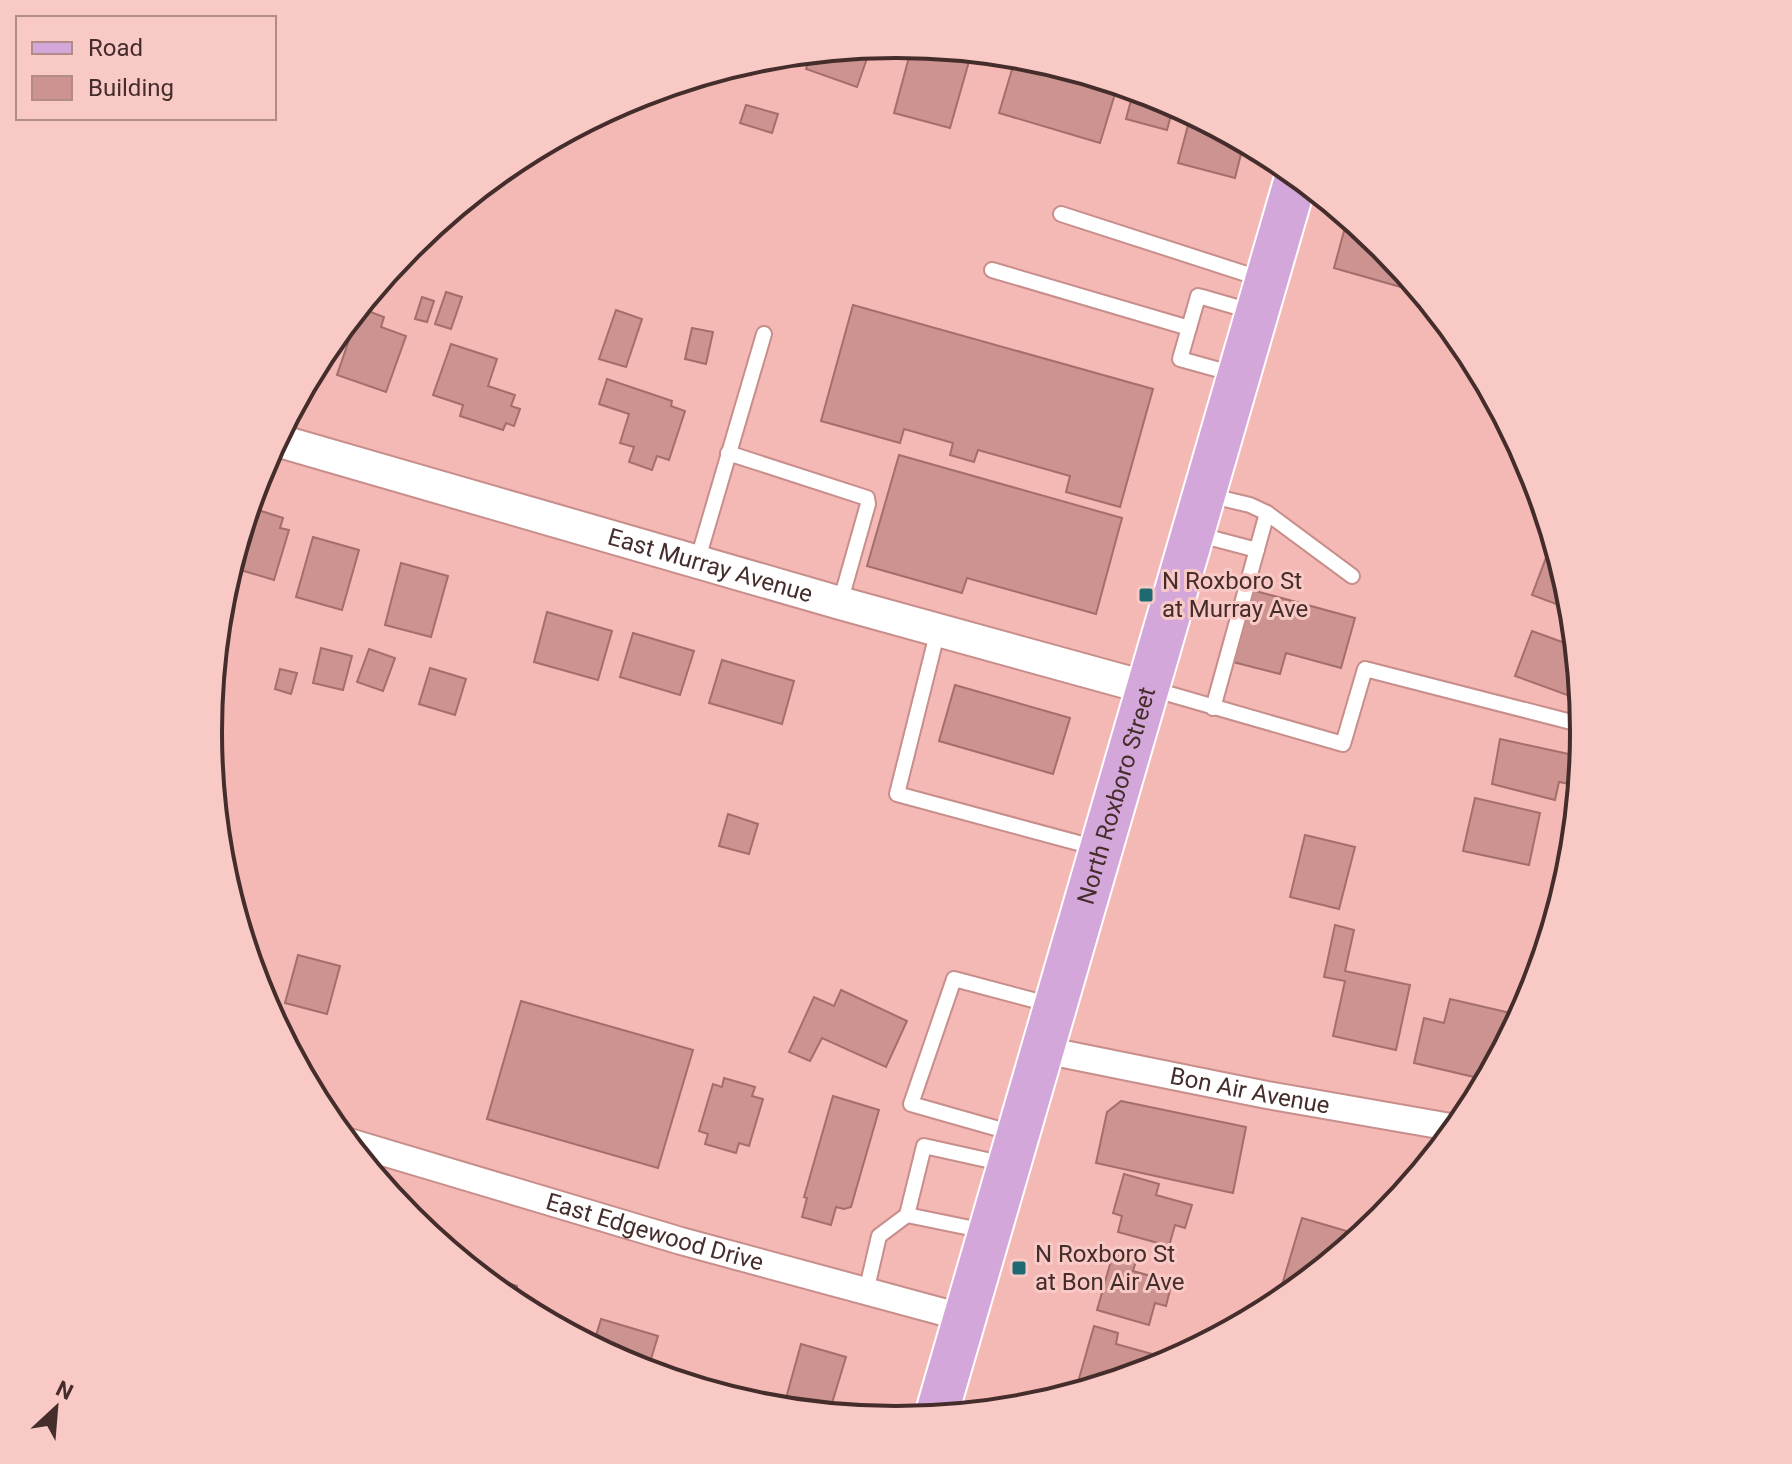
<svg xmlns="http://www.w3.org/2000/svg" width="1792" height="1464" font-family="Roboto,sans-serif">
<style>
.building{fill:#cc9390;stroke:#a46e6b;stroke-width:2}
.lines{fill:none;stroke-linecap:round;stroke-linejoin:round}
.service-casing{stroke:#c78e8b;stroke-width:18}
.minor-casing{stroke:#c78e8b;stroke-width:30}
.tertiary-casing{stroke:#c78e8b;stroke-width:36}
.primary-casing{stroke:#fff;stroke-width:46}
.service{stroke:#fff;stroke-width:14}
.minor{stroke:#fff;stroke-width:26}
.tertiary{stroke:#fff;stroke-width:32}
.primary{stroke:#d4a7db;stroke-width:42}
.poi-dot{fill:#1e6a70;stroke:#f9c9c6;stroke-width:3}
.labels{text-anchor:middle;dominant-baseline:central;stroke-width:6;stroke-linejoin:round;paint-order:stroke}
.street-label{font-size:24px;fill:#442d2b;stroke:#f9c9c6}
.poi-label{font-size:24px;fill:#442d2b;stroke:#f9c9c6;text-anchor:start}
.rim{fill:none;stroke:#442d2b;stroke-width:4}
</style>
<rect width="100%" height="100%" fill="#f4b8b5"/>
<g class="building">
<polygon points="912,46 972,51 950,128 894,113"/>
<polygon points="871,47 857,87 806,69 812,52"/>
<polygon points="1016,56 1031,57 1118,84 1100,143 999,113"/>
<polygon points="756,59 751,75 726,68"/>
<polygon points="1134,89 1174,104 1167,130 1126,119"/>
<polygon points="746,105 778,114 772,133 740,123"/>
<polygon points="1191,114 1244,142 1235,178 1178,163"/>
<polygon points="1344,231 1376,240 1422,293 1334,268"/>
<polygon points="446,292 462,297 451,329 435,324"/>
<polygon points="422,297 434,301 427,322 415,319"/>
<polygon points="853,305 1153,389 1120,507 1066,492 1070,476 978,450 974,462 950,455 953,443 904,429 900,443 821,421"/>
<polygon points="360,308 384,317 381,327 406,336 386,392 337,375"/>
<polygon points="616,310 642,319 626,367 599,359"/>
<polygon points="692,328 713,332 706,364 685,359"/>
<polygon points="451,344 497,359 488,386 515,395 511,406 520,409 514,426 506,423 503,430 460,416 463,405 433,395"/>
<polygon points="607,379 672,401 671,406 685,411 669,460 657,456 652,470 629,462 634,447 620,443 629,414 599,404"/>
<polygon points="899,455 1122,518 1096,614 967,578 962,593 867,566"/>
<polygon points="249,507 283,518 280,528 289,530 274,580 234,568 236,561 233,560"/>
<polygon points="313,537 359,550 342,610 296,597"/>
<polygon points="1547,555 1559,560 1572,610 1532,595"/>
<polygon points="401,563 448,576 431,637 385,625"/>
<polygon points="1252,590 1355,618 1341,668 1286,653 1280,674 1233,662"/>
<polygon points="547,612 612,631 598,680 534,662"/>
<polygon points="1532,631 1576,647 1581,700 1515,676"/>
<polygon points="633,633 694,651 680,695 620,677"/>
<polygon points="321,648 352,656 343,690 313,683"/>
<polygon points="369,649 395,658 383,691 357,682"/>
<polygon points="722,660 794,681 782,724 709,703"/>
<polygon points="430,668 466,679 455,715 419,704"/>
<polygon points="280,669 297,673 291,694 275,689"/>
<polygon points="955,685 1070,718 1053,774 939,741"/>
<polygon points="1500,739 1578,756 1570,784 1559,782 1555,800 1492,784"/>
<polygon points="1475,798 1540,813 1529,865 1463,851"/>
<polygon points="728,814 758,824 749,854 719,846"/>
<polygon points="1305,835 1355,847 1339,909 1290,897"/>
<polygon points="1335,925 1354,930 1345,971 1410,985 1396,1050 1333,1036 1345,981 1324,977"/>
<polygon points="298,955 340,966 327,1014 285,1003"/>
<polygon points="841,990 907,1021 886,1067 822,1038 810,1061 789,1052 814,997 834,1006"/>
<polygon points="1450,999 1515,1014 1512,1032 1487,1080 1414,1063 1424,1018 1444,1023"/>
<polygon points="521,1001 693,1050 658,1168 487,1119"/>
<polygon points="724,1078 755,1087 752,1096 763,1099 749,1146 739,1143 736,1153 705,1144 708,1134 699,1131 713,1084 722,1087"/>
<polygon points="833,1096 879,1110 851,1207 844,1209 836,1207 831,1225 802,1217 807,1198 804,1197"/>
<polygon points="1121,1101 1246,1127 1233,1193 1096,1163 1107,1112"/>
<polygon points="1124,1174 1159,1184 1156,1195 1192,1205 1185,1228 1175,1225 1169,1246 1118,1232 1122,1216 1113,1213"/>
<polygon points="1302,1218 1360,1235 1276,1305"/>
<polygon points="1113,1254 1136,1261 1133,1271 1172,1282 1166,1306 1155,1303 1149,1325 1097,1310"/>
<polygon points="476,1273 517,1286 512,1303"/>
<polygon points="601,1319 658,1336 647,1372 632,1367 593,1346"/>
<polygon points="1094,1326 1118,1333 1116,1344 1152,1354 1147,1371 1094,1387 1078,1382"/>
<polygon points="801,1344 846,1357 829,1413 783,1409"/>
<polygon points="1021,1397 1046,1402 1018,1408"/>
</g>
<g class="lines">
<g class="service-casing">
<g id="service">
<polyline points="1061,214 1262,279"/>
<polyline points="992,270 1189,328"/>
<polyline points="1234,374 1180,359 1197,300 1198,296 1202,297 1254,312"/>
<polyline points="728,453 867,498 868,504 840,603"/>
<polyline points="1208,495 1250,505 1267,513 1352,576"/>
<polyline points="1196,534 1257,550"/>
<polyline points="697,562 764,334"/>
<polyline points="938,630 897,794 1097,848"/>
<polyline points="1152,689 1343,744 1365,669 1583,725"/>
<polyline points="1213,708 1267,513"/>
<polyline points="1013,1133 911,1104 954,979 1052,1005"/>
<polyline points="907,1215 985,1231"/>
<polyline points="866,1292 879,1236 907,1215 924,1146 1005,1164"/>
</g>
</g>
<g class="minor-casing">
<g id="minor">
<path id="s1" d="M1044,1050L1267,1095L1456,1128"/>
<path id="s2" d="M346,1141L681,1241L965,1318"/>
</g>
</g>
<g class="tertiary-casing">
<g id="tertiary">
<path id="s3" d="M276,440L840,603L1148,688"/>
</g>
</g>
<g class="primary-casing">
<g id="primary">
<path id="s4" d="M936,1416L1297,175"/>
</g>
</g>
<use href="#service" class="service"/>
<use href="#minor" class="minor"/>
<use href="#tertiary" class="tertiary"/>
<use href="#primary" class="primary"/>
</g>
<g class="poi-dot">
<rect x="1138" y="587" width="16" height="16" rx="4"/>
<rect x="1011" y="1260" width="16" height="16" rx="4"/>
</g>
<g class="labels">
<g class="street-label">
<text stroke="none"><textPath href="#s3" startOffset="452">East Murray Avenue</textPath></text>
<text stroke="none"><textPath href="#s4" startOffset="646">North Roxboro Street</textPath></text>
<text stroke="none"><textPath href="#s1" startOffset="210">Bon Air Avenue</textPath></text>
<text stroke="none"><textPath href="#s2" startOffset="322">East Edgewood Drive</textPath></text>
</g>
<g class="poi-label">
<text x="1162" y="581">N Roxboro St<tspan x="1162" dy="28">at Murray Ave</tspan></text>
<text x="1035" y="1254">N Roxboro St<tspan x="1035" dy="28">at Bon Air Ave</tspan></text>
</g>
</g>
<path d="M0 0H1792V1464H0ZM222 732a674 674 0 1 1 1348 0a674 674 0 1 1-1348 0Z" fill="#f9c9c6" fill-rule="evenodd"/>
<path class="rim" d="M222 732a674 674 0 1 1 1348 0a674 674 0 1 1-1348 0Z"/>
<rect x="16" y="16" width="260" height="104" fill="#f9c9c6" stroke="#b18b88" stroke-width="2"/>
<rect x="32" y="42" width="40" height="12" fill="#d4a7db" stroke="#b18b88" stroke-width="2"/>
<text x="88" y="56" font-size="24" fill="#442d2b">Road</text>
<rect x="32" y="76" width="40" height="24" fill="#cc9390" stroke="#b18b88" stroke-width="2"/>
<text x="88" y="96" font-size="24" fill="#442d2b">Building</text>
<g transform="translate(56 1408) rotate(26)" stroke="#f9c9c6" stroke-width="6" paint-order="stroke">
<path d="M0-6L14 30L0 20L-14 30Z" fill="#442d2b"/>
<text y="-12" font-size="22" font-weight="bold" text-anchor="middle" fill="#442d2b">N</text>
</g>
</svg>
